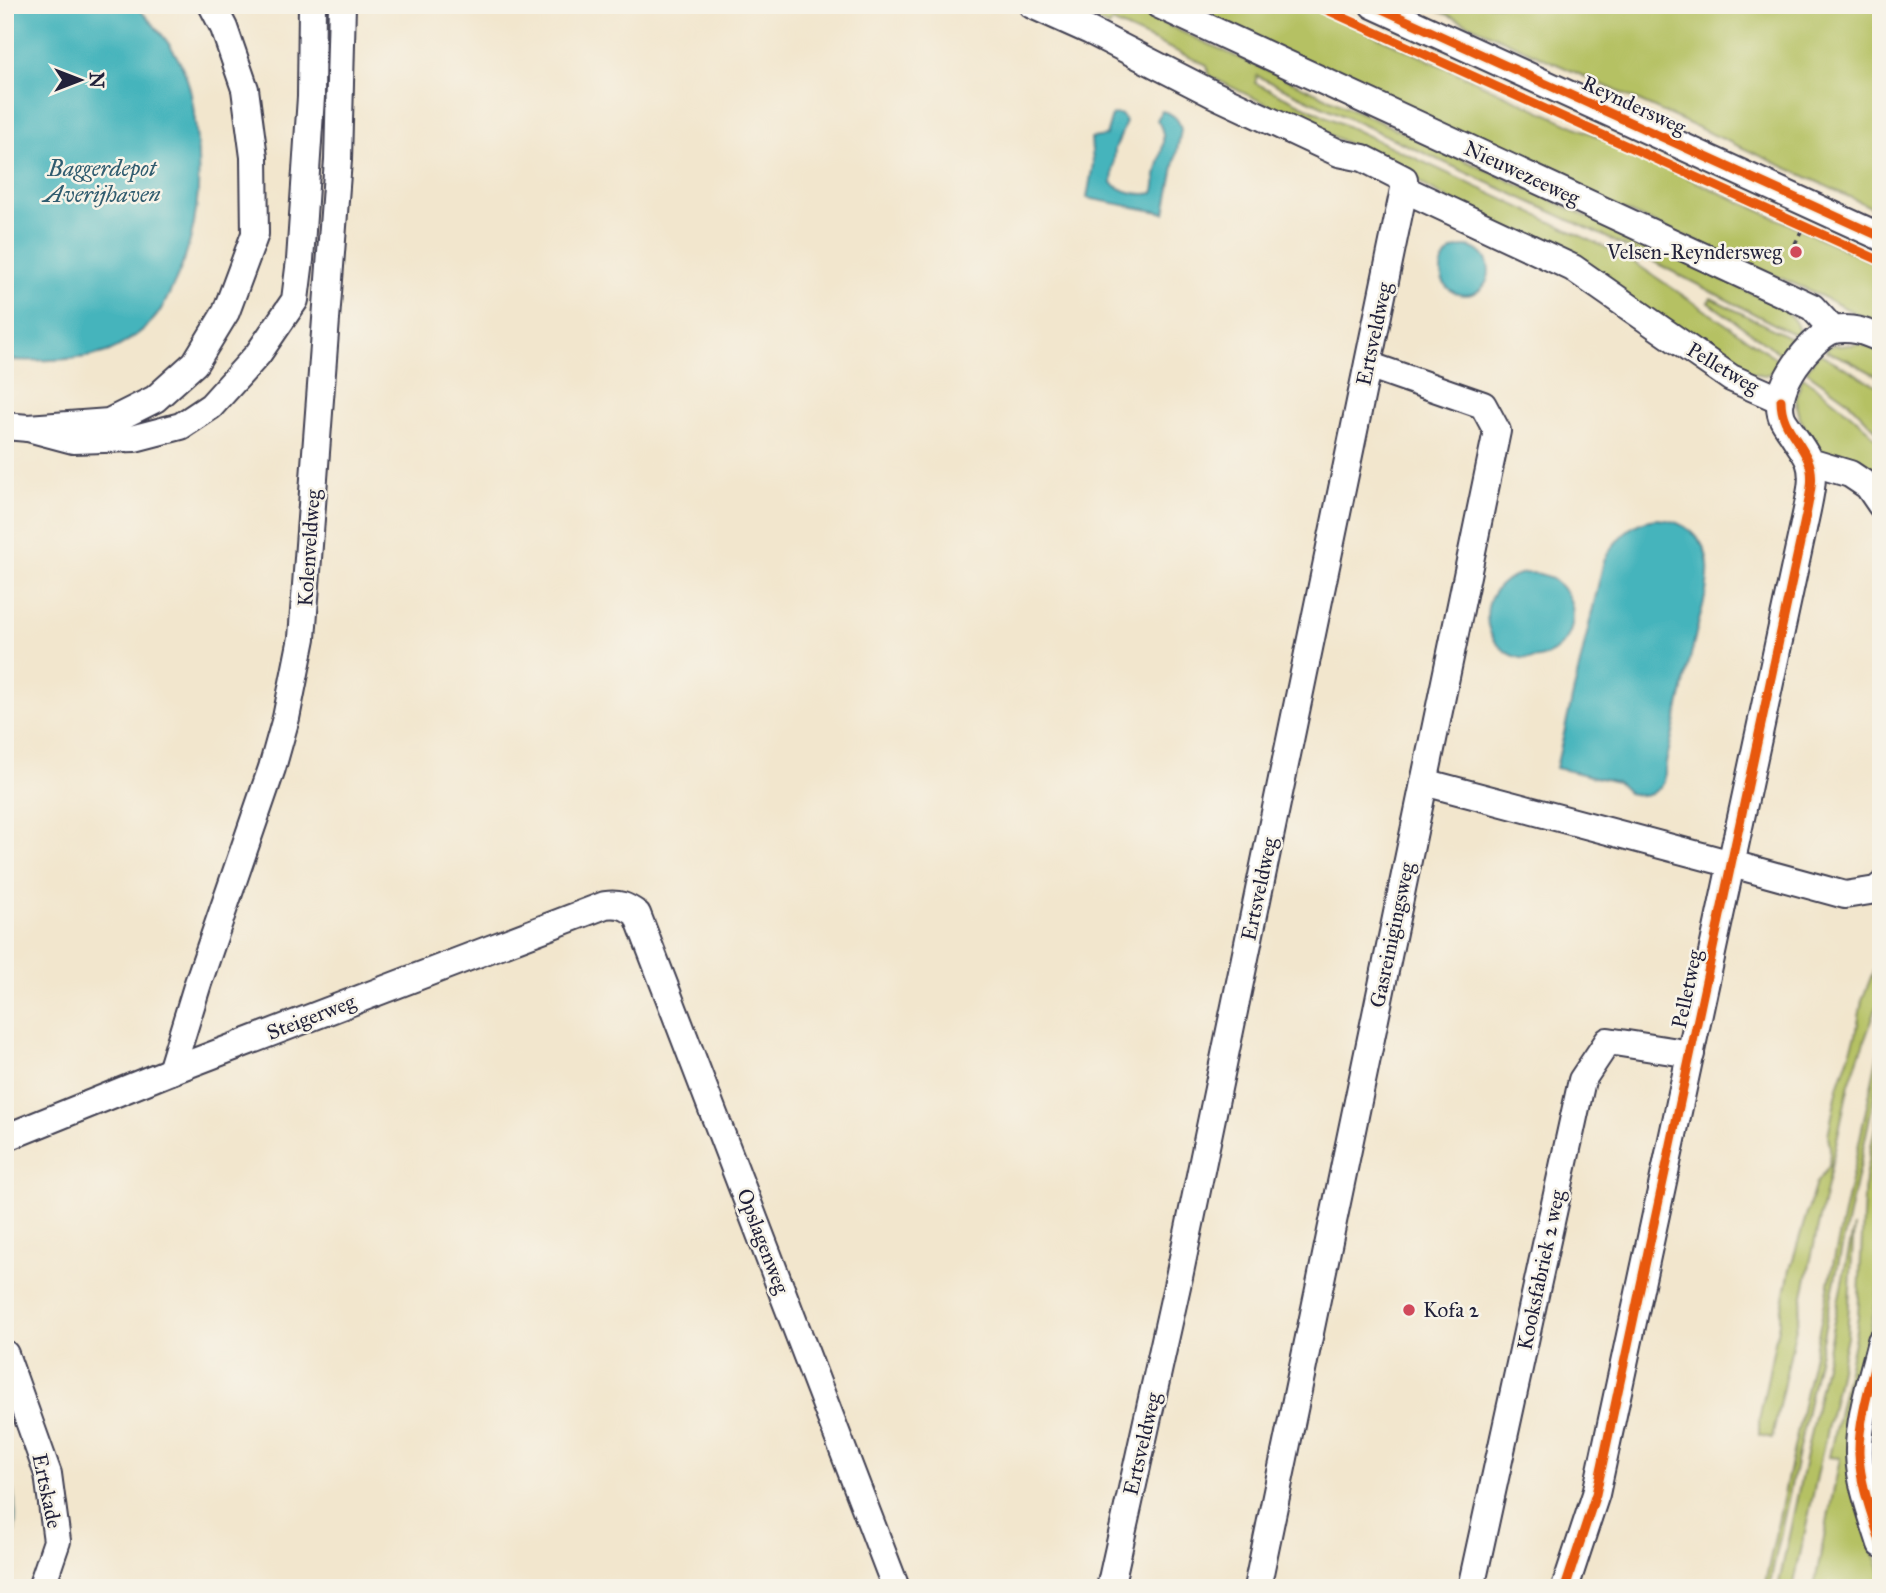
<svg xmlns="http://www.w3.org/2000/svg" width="1886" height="1593" font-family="'IM FELL Great Primer',serif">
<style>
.green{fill:#b5c163;stroke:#6c724f;stroke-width:2}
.water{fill:#44b4bc;stroke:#336b7c;stroke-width:2}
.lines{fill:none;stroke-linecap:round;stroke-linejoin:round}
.minor-casing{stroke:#413f51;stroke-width:30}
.path{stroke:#413f51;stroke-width:3.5;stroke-dasharray:5 5;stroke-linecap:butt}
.minor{stroke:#fff;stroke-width:26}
.cycleway-casing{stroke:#f7f3e8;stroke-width:13}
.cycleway{stroke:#e8590c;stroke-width:9}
.poi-dot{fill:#d1495b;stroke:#f7f3e8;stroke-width:2.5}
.labels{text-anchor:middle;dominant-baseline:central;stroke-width:5;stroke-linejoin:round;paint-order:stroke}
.street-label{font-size:21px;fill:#22223b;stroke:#f7f3e8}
.poi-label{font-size:21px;fill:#22223b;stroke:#f7f3e8;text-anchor:end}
.water-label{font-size:23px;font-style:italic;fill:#305c6f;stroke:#f7f3e8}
</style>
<rect width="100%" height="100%" fill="#f7f3e8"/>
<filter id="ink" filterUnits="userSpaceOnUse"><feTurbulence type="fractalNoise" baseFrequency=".0143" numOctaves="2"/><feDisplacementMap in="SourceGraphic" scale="14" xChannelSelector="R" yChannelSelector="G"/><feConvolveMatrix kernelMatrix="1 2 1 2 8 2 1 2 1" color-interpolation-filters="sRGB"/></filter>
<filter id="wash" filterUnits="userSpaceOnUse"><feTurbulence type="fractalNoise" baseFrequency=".00686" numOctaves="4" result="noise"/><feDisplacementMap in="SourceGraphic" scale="28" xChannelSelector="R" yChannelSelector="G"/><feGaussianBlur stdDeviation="1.57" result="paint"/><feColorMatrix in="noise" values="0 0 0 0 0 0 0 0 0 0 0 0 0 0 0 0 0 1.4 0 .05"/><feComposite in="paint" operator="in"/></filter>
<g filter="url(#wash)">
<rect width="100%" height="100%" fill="#f2e6cd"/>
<g class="green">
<path d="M1059,5H1123L1508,180L1777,305C1788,313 1800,322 1799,337L1604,236L1257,76L1255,83L1626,257L1782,362L1777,373L1776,371L1765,375L1745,372L1422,184L1412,175L1209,76L1207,65L1112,22L1109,27Z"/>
<polygon points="1176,5 1308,5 1881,266 1881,326 1813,292 1596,198"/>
<polygon points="1426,5 1881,5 1881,212 1807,177"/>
<polygon points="1711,298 1799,342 1788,359 1708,302"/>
<polygon points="1837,344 1838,346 1860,344 1881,350 1881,378 1848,360 1826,351 1828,347"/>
<polygon points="1819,353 1881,388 1881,435 1848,401 1806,371"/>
<path d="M1803,377C1819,389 1877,431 1881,448C1884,460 1881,480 1881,492L1816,450L1809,439L1811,437C1799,419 1791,406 1800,385L1799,383Z"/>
<polygon points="1881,952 1881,994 1849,1084 1772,1438 1759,1435 1759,1420 1790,1269 1816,1183 1824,1173 1829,1165 1830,1148 1828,1135 1838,1087 1856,1035 1862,1000"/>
<polygon points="1881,1040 1881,1065 1769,1588 1764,1588"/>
<polygon points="1881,1098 1881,1278 1849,1430 1857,1503 1881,1572 1881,1588 1819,1588 1814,1587 1840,1458 1829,1457 1854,1342 1858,1317 1865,1177"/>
<polygon points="1854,1226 1847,1336 1793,1588 1778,1588"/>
</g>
<g class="water">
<path d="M5,5H135C156,27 173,44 185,73C192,92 194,111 196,131C202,185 198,232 175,282C168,296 162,312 150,323C141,333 128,341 116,348C90,362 35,361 5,360Z"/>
<path d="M1162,111C1173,114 1179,118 1181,130L1165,213L1087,198L1093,164L1091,138L1106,136L1112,115L1117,114L1122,115L1126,122L1115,149L1112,183C1123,192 1140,196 1153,193C1156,186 1155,182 1156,176C1159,156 1170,138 1157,120Z"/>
<circle cx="1465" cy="271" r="24"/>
<path d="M1657,519C1684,520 1705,537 1708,564C1710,586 1701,612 1696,633C1686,676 1676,720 1666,763L1664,782L1661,787L1651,794L1644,796L1628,793L1617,782L1556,768L1604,560C1617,538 1631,521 1657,519Z"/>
<circle cx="1530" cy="616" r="43"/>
<path d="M5,1466C18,1495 20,1533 5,1562Z"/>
</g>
</g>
<g filter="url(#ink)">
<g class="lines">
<g class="minor-casing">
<g id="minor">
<polyline points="1032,5 1090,31 1213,94 1339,153 1363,158 1404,179 1404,189 1179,1277 1110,1588"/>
<path d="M1159,5L1812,307L1833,330C1852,327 1864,331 1881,339"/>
<polyline points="1373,5 1881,237"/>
<polyline points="1404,189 1573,268 1731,378 1781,400"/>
<polyline points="5,426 28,428 109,422 155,399 195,363 226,312 255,234 254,157 245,89 224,28 212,5"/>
<polyline points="28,428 73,440 135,438 181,426 211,406 258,354 295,300 300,260 311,97 312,5"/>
<polyline points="1810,462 1850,474 1868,486 1881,505"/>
<polyline points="1424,782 1732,864 1845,895 1876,890 1881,886"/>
<polyline points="171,1071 198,983 272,768 286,718 302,638 338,160 342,5"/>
<path d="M5,1138L171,1071L605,905C619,903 626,906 637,914L896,1588"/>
<path d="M1881,1341C1873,1374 1858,1420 1859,1454C1860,1484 1872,1515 1881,1544"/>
<polyline points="5,1354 48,1474 57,1541 41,1588"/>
<polyline points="1257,1588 1497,431 1483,405 1368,365"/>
<polyline points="1471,1588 1582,1080 1608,1041 1691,1054"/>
<path d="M1565,1588L1596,1494L1807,510C1810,495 1815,476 1809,461C1805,451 1797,442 1792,433C1788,427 1782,420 1781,414C1774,386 1809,340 1833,330"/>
</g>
</g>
<polyline class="path" points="1795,244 1803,227"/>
<use href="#minor" class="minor"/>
<g class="cycleway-casing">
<g id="cycleway">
<polyline points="1316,5 1881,261"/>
<polyline points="1373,5 1881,237"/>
<path d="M1881,1341C1873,1374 1858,1420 1859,1454C1860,1484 1872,1515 1881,1544"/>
<path d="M1565,1588L1596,1494L1807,510C1810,494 1815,475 1808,460C1798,437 1781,427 1781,400"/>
</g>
</g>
<use href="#cycleway" class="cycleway"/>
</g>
</g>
<g class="poi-dot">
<circle cx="1796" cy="252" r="7"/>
<circle cx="1409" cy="1310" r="7"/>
</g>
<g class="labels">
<g class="street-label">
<text transform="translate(1634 105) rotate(25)">Reyndersweg</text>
<text transform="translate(1522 173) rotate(25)">Nieuwezeeweg</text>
<text transform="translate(1374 334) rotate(-78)">Ertsveldweg</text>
<text transform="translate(1723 368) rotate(31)">Pelletweg</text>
<text transform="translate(309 548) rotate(-86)">Kolenveldweg</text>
<text transform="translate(1259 889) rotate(-78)">Ertsveldweg</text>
<text transform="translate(1392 935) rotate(-78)">Gasreinigingsweg</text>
<text transform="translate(1687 989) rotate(-78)">Pelletweg</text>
<text transform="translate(311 1017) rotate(-21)">Steigerweg</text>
<text transform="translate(763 1241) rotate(69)">Opslagenweg</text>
<text transform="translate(1541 1270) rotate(-78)">Kooksfabriek 2 weg</text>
<text transform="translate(1142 1444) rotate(-77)">Ertsveldweg</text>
<text transform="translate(47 1491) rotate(78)">Ertskade</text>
</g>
<g class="poi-label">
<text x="1782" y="252">Velsen-Reyndersweg</text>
<text x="1423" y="1310" text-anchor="start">Kofa 2</text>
</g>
<g class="water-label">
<text x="102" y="168">Baggerdepot<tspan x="102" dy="26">Averijhaven</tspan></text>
</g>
</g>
<rect width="1886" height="1593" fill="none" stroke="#f7f3e8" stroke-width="28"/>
<g transform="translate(80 80) rotate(90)" stroke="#f7f3e8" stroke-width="5" paint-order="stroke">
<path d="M0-5L12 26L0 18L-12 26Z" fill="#22223b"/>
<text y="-10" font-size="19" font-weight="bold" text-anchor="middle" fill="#22223b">N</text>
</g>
</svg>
